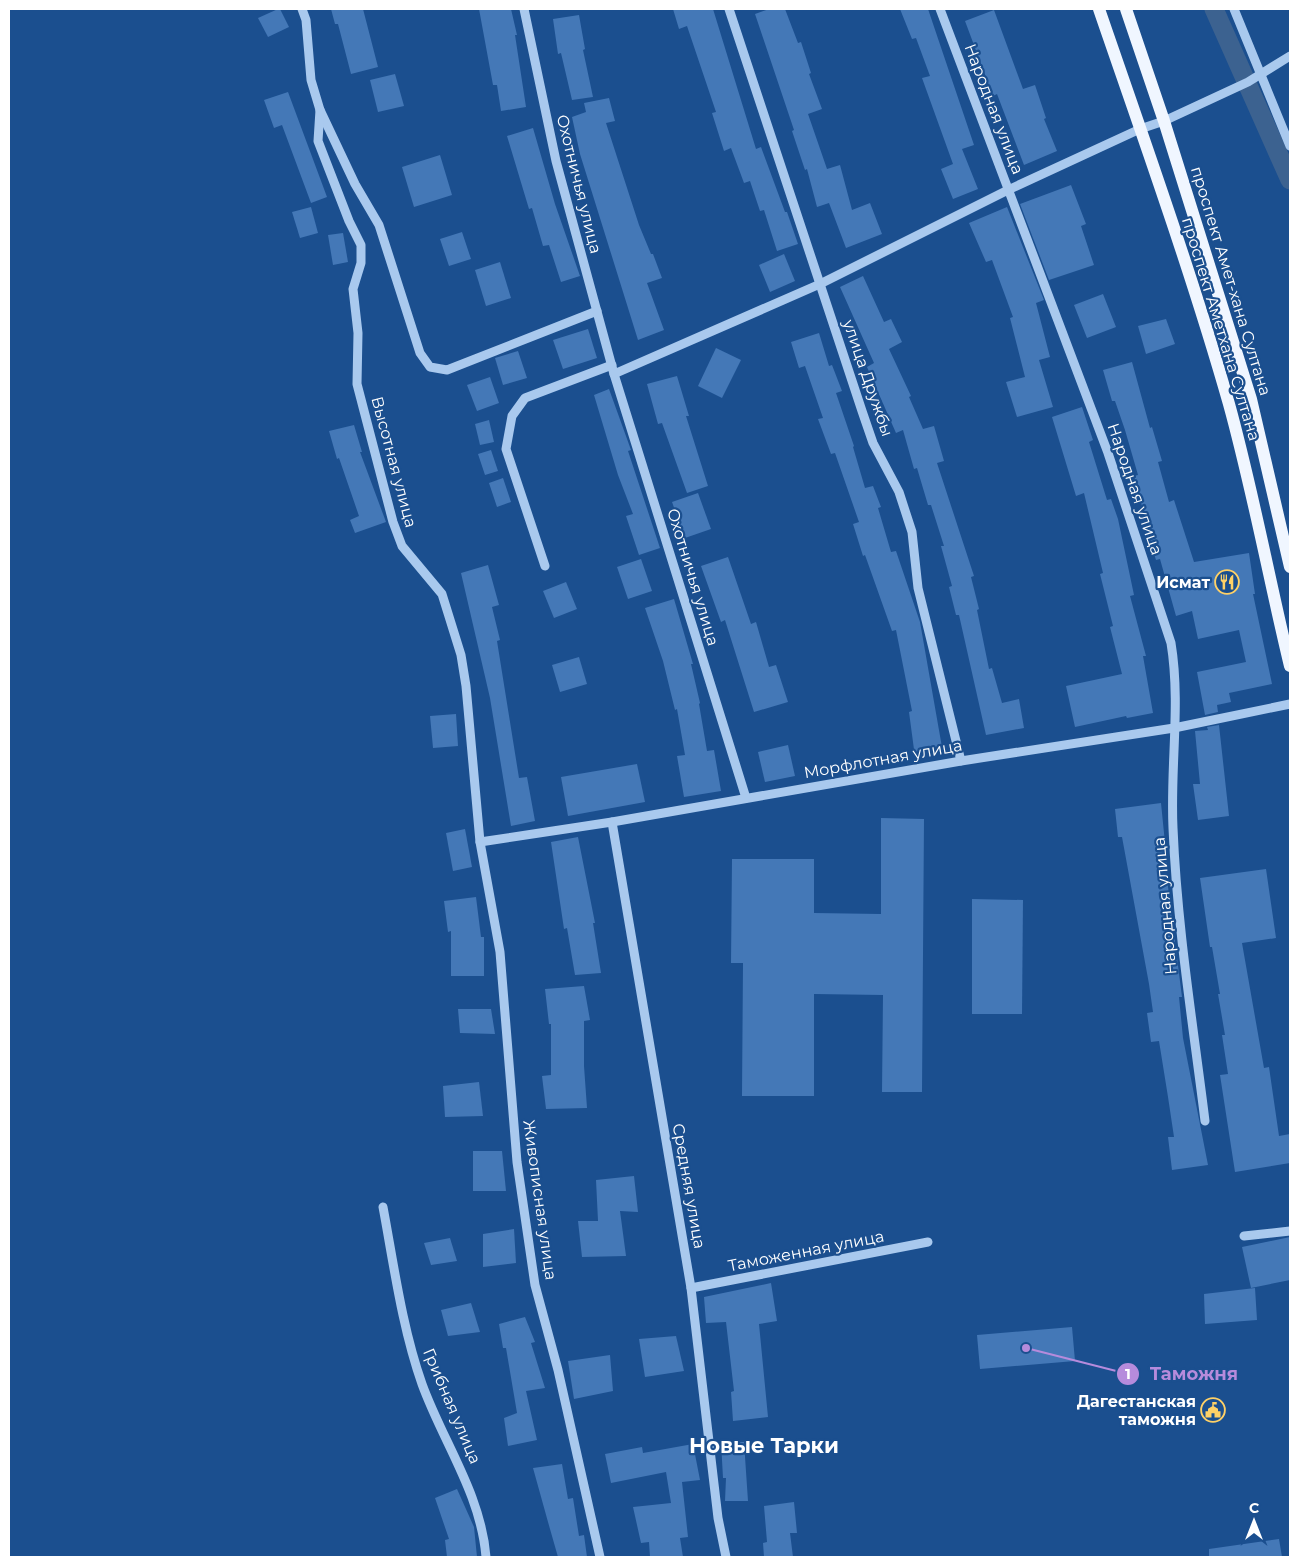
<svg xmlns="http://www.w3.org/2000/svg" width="1299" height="1566" font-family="Montserrat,sans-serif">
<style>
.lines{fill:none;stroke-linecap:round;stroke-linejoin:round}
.canal{stroke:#3c6290;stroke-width:19}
.building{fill:#4478b7}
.minor{stroke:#a9c9ee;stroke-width:9}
.major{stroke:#f0f6ff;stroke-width:12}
.labels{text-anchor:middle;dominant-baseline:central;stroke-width:4.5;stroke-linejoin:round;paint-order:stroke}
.street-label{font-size:16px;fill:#fff;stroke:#1b4f8f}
.poi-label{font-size:16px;font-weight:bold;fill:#fff;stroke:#1b4f8f;text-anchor:end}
.district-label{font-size:21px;font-weight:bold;fill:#fff;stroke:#1b4f8f}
.leader{fill:none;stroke:#b68bdc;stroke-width:2}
.callout-dot{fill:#b68bdc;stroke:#1b4f8f;stroke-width:2}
.mark-label{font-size:15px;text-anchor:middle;font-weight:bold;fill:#fff}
.callout-label{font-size:18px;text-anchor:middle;font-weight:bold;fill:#b68bdc;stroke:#1b4f8f;stroke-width:4.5;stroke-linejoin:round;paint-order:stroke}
</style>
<rect width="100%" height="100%" fill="#1b4f8f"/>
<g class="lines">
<polyline class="canal" points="1214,9 1290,180"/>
</g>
<g class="building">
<polygon points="278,9 280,9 289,27 268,37 258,18"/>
<polygon points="331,9 363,9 378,67 351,74 338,24 335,24"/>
<polygon points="479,9 511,9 517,35 515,35 526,107 501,111 497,85 493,85"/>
<polygon points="673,9 713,9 756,149 761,147 785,212 787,212 798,244 777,251 764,210 760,211 750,181 744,183 731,148 724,151 712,113 716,112 687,26 679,29"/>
<polygon points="769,9 785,9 798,43 801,42 811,73 809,74 822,109 808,114 827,169 840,165 852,210 870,203 882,234 846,248 829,203 817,207 807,169 805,170 792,131 794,130 755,14"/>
<polygon points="900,9 928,9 974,145 962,149 978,189 953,199 941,169 953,164 922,78 930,76 916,38 912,39"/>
<polygon points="994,10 1023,89 1035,85 1046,118 1044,119 1057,151 1024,165 997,94 993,96 965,21"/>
<polygon points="579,15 585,49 583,50 593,97 572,100 561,53 558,54 553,19"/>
<polygon points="395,74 404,106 378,112 370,80"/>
<polygon points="288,92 327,197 311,203 282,125 274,128 264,100"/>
<polygon points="609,98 615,121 606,123 639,225 651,254 653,254 662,278 647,283 664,330 638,340 580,154 572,117 586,112 584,103"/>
<polygon points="533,128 555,204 580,276 561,282 549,245 543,246 532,208 529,209 507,136"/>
<polygon points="440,155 452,195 414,207 402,167"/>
<polygon points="1071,185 1086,224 1081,226 1094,265 1049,280 1020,204"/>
<polygon points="311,207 318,233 300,238 292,212"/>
<polygon points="1007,207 1044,300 1036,303 1050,357 1039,360 1053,407 1017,417 1006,382 1025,377 1010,318 1013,317 992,260 986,262 969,223"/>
<polygon points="462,232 471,259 449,266 440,239"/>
<polygon points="343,233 348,262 333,265 328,235"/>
<polygon points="784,254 795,281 770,292 759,265"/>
<polygon points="500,262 511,298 486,306 475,270"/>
<polygon points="863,276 884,322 891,319 902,342 889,349 911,396 909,397 923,429 934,426 944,461 937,463 974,576 971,577 979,609 977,610 989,669 992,668 1002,703 1019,699 1024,728 986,735 959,615 956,615 949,587 952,586 941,546 944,546 931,505 928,505 917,468 914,469 903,430 896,433 867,367 874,363 840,287"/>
<polygon points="1103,294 1116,327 1087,338 1074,305"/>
<polygon points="1166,319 1175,344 1146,354 1138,326"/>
<polygon points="588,329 597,358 563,369 553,340"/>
<polygon points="819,333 829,366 832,365 842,391 836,393 854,446 853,447 865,488 873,486 881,507 878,508 891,552 896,551 920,622 943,753 915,757 909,712 912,711 896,630 892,631 865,555 863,556 853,524 859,522 835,453 831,454 818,419 823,418 805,366 799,368 791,342"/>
<polygon points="716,348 741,360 722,398 698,386"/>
<polygon points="518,351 527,378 503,385 495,358"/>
<polygon points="1132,362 1150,428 1152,427 1162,461 1158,462 1169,502 1174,500 1194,562 1249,553 1255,594 1253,594 1272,684 1229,693 1231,702 1217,705 1218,712 1205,715 1197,672 1246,662 1239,630 1198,639 1192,611 1176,616 1160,559 1156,560 1140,511 1143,510 1134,476 1138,475 1125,430 1115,401 1112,401 1103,370"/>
<polygon points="677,376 689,416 686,416 708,486 687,493 662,423 658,424 647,384"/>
<polygon points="490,377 499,403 477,411 467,385"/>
<polygon points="609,389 631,450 628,451 660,548 639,555 626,516 633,514 618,475 594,395"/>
<polygon points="1082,407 1093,440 1089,442 1107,500 1111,499 1118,519 1134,595 1130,596 1146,656 1143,656 1153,713 1127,718 1126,716 1075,727 1066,686 1122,674 1110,627 1113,626 1100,574 1103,573 1084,493 1076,496 1052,417"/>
<polygon points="489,420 494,442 480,445 475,424"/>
<polygon points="354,425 362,452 360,452 386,522 355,533 350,520 359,516 339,458 337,459 329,431"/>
<polygon points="491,450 498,471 485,475 478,454"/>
<polygon points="503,478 511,502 497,507 489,483"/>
<polygon points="698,493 711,529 685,538 672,502"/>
<polygon points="728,557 751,624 756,622 769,667 776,665 788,702 754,712 725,620 721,622 701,566"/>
<polygon points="641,559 652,591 628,599 617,567"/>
<polygon points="488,565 499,605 492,607 500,640 497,641 519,778 527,777 535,821 511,826 490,698 461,573"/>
<polygon points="566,582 577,609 554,618 543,591"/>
<polygon points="674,599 693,664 691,664 700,703 699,704 707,751 714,750 721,791 684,797 677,756 685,755 677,709 675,710 663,661 645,608"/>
<polygon points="579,657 587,684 560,692 552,665"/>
<polygon points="456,714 458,746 433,748 430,716"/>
<polygon points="1219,725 1229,816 1198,820 1193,784 1200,784 1195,731 1208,730 1207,727"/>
<polygon points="788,745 795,776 765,782 758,752"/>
<polygon points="637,764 645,802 568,816 561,777"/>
<polygon points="1161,803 1167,863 1165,863 1182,997 1179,997 1183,1038 1208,1165 1172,1170 1168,1137 1174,1137 1168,1097 1159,1041 1151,1042 1147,1013 1153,1012 1149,984 1122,837 1118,837 1115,809"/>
<polygon points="881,818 924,819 922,1092 882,1092 883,995 814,994 814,1096 742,1096 743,963 731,963 732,859 814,859 814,913 881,914"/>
<polygon points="465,829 472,867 453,871 446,833"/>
<polygon points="578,837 595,923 593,923 601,973 575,975 567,928 564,929 551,842"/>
<polygon points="1266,869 1276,938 1242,943 1264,1068 1269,1067 1279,1136 1290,1134 1290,1163 1235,1172 1220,1075 1228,1074 1222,1035 1225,1035 1218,994 1220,994 1212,947 1210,947 1200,878"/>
<polygon points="476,897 481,937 484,937 484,976 451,976 451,931 448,932 444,901"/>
<polygon points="972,899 1023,900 1022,1014 972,1014"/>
<polygon points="584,986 590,1020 584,1021 584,1066 587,1108 546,1109 542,1076 551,1075 551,1024 549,1024 545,989"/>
<polygon points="458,1009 491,1009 495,1034 460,1033"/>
<polygon points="479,1082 483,1116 445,1117 443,1086"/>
<polygon points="473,1151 502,1151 506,1191 473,1191"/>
<polygon points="634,1176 638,1212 620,1211 626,1256 582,1257 578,1221 598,1221 596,1180"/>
<polygon points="514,1229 516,1263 483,1267 483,1234"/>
<polygon points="1290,1237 1290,1280 1251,1288 1242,1247"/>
<polygon points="450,1238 457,1261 431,1265 424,1243"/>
<polygon points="771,1283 777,1321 759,1324 768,1417 733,1421 731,1392 734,1391 726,1322 706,1323 704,1297"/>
<polygon points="1255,1288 1257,1320 1205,1324 1204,1294"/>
<polygon points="471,1303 480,1332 448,1336 441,1310"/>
<polygon points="525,1317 535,1342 531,1343 545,1388 526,1391 537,1440 508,1446 504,1418 517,1413 506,1348 503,1348 499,1324"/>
<polygon points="1072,1327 1075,1361 980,1369 977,1335"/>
<polygon points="676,1336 684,1371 645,1377 639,1339"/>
<polygon points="610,1355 613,1391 574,1399 568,1361"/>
<polygon points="721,1442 744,1442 748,1501 725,1501 726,1478 723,1478"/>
<polygon points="693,1444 700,1480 682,1482 688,1537 680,1538 683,1557 650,1557 649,1542 641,1543 633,1507 671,1503 666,1472 611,1483 605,1454 642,1447 643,1453"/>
<polygon points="562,1464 568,1499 573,1498 579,1536 584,1535 587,1557 558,1557 548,1522 533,1468"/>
<polygon points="457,1489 474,1527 477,1557 447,1557 445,1540 449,1539 435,1498"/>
<polygon points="794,1502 797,1533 790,1533 793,1557 764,1557 763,1543 767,1542 764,1506"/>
<polygon points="1279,1539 1282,1557 1209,1557 1209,1549"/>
</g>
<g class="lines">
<g class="minor">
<polyline points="302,9 306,20 311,80 320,110 355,184 379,225 420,353 430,367 447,370 597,311"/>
<polyline points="524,9 556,161 614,374 746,798"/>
<polyline points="729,9 862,411 873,443 899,492 912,532 918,588 961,761"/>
<path d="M940,9L1108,453L1171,643C1181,704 1170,766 1173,828C1177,926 1193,1024 1205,1121"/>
<polyline points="1234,9 1290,146"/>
<polyline points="320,110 318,141 349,221 361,245 361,263 353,289 358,333 357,384 393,522 402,546 442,594 461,655 466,686 480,842 500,952 517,1162 535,1285 558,1370 600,1557"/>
<polyline points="614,374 820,284 1008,190 1140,129 1164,121 1248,82 1290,56"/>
<polyline points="545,566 506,449 512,416 525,398 612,365"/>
<polyline points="612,822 691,1288 718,1518 726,1557"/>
<polyline points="480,842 612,822 961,761 1174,728 1290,704"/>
<path d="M383,1207C394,1266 402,1327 422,1384C443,1442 481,1494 486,1557"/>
<polyline points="1244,1236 1290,1231"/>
<polyline points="691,1288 928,1242"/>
</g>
<g class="major">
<path d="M1099,9C1144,140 1191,271 1229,404C1253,491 1269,579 1290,666"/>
<polyline points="1126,9 1164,121 1251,399 1290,567"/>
</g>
</g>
<defs>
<g id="restaurant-ring" transform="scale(1.25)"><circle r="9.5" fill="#1b4f8f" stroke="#ffd166" stroke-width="1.5"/><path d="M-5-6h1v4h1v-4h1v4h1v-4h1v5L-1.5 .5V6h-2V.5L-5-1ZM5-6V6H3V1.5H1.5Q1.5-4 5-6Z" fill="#ffd166"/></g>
<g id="civic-ring" transform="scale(1.25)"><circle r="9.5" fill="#1b4f8f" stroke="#ffd166" stroke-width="1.5"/><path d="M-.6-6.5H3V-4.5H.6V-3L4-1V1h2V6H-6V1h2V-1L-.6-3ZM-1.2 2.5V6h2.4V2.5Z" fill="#ffd166"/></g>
</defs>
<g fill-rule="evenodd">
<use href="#restaurant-ring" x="1227" y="582"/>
<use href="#civic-ring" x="1213" y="1410"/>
</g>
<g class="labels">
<g class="street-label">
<text transform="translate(994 109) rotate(69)">Народная улица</text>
<text transform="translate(579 184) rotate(76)">Охотничья улица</text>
<text transform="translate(1231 281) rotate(73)">проспект Амет-хана Султана</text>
<text transform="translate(1221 329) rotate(73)">проспект Аметхана Султана</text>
<text transform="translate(868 378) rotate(71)">улица Дружбы</text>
<text transform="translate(394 462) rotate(75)">Высотная улица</text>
<text transform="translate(1135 489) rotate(71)">Народная улица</text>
<text transform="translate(693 577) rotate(73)">Охотничья улица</text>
<text transform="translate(883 759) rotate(-10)">Морфлотная улица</text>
<text transform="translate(1165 906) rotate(-95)">Народная улица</text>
<text transform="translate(689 1186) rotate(80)">Средняя улица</text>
<text transform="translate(540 1200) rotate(82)">Живописная улица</text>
<text transform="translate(806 1251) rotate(-11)">Таможенная улица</text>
<text transform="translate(452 1406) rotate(67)">Грибная улица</text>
</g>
<g class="poi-label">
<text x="1210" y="582">Исмат</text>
<text x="1196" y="1401">Дагестанская<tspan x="1196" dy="18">таможня</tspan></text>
</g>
<g class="district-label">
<text x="764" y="1445">Новые Тарки</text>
</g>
</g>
<path class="leader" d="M1026 1348L1128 1374"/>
<g class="callout-dot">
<circle cx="1026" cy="1348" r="5"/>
<circle cx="1128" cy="1374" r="12"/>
</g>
<g class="mark-label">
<text x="1128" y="1379">1</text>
</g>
<g class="callout-label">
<text x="1194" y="1380">Таможня</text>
</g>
<rect width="1299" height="1566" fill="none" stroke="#ffffff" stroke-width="20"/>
<g transform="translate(1254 1521)" stroke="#1b4f8f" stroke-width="4" paint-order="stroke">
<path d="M0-4L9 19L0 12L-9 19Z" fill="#ffffff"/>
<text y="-8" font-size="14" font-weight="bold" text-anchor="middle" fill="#ffffff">С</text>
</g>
</svg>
